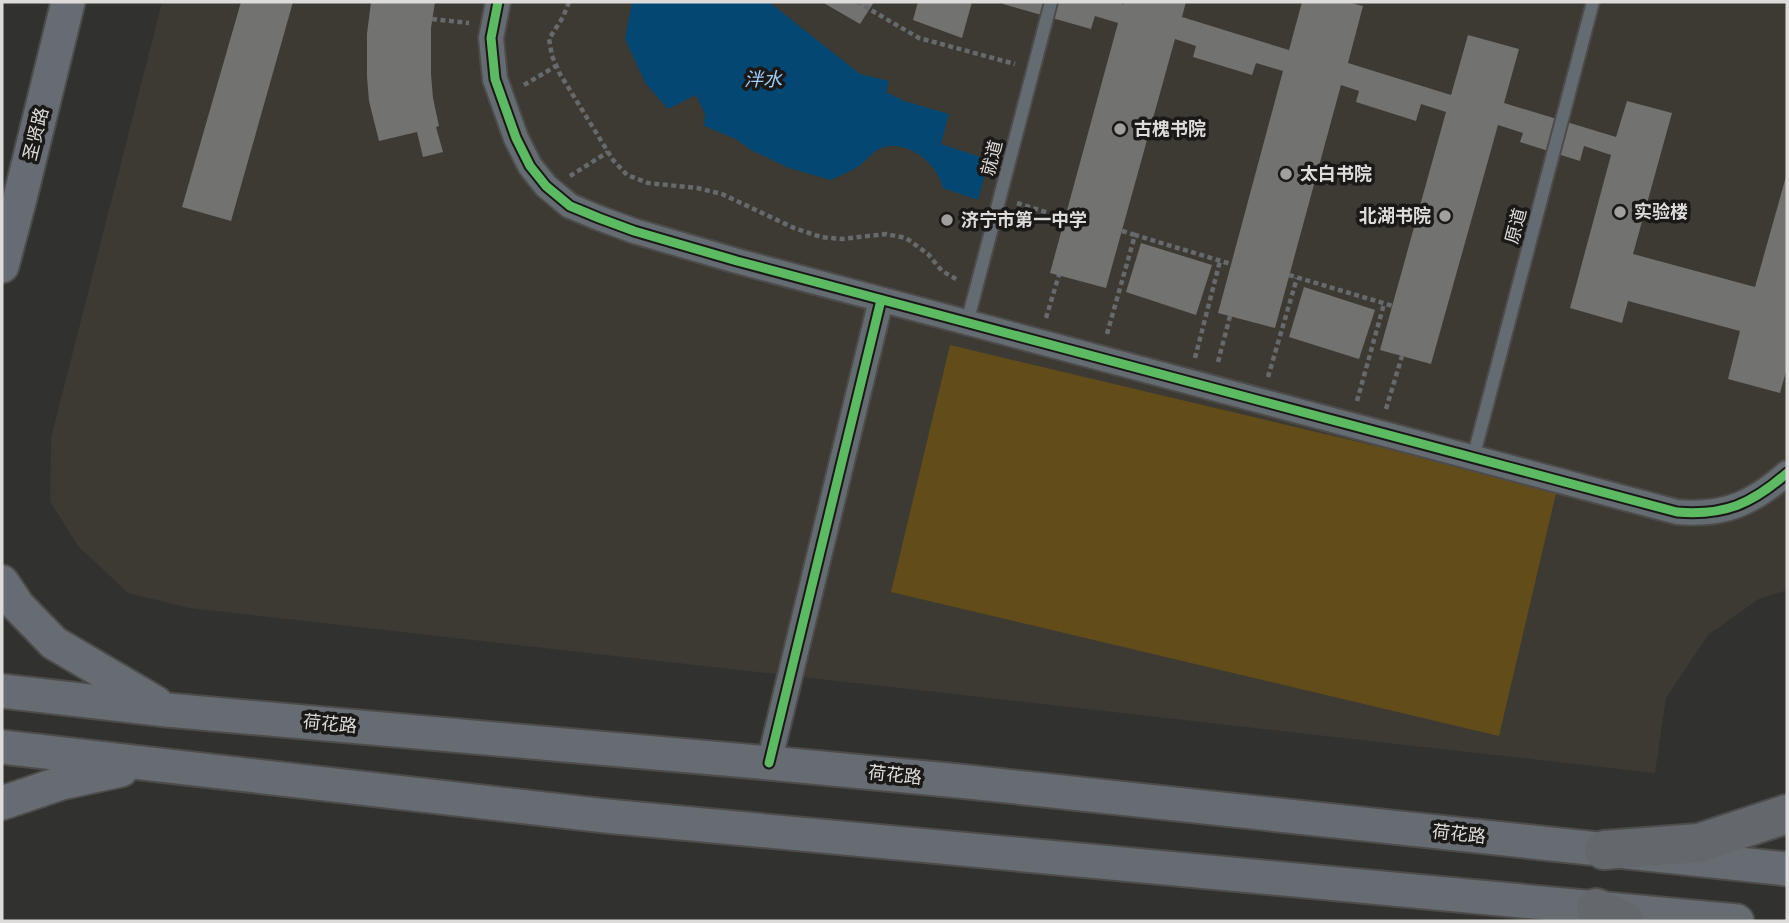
<svg xmlns="http://www.w3.org/2000/svg" width="1789" height="923" font-family="Signika,'Noto Sans SC',sans-serif">
<style>
.built{fill:#3d3a33}
.green{fill:#624d1a}
.water{fill:#044773}
.building{fill:#727271}
.lines{fill:none;stroke-linecap:round;stroke-linejoin:round}
.service-casing{stroke:#4d4c4b;stroke-width:16}
.minor-casing{stroke:#4d4c4b;stroke-width:28}
.secondary-casing{stroke:#4d4c4b;stroke-width:37}
.trunk-casing{stroke:#4d4c4b;stroke-width:42}
.path{stroke:#676a6d;stroke-width:4.5;stroke-dasharray:5 3.5;stroke-linecap:butt}
.service{stroke:#646b71;stroke-width:12}
.minor{stroke:#646b71;stroke-width:24}
.secondary{stroke:#676c72;stroke-width:33}
.trunk{stroke:#64686d;stroke-width:38}
.cycleway-casing{stroke:#1a1918;stroke-width:13}
.cycleway{stroke:#5cba63;stroke-width:9}
.poi-dot{fill:#a1a09f;stroke:#1a1918;stroke-width:2.5}
.labels{text-anchor:middle;dominant-baseline:central;stroke-width:7;stroke-linejoin:round;paint-order:stroke}
.poi-label{font-size:18px;font-weight:bold;fill:#dddcdb;stroke:#1a1918;text-anchor:start}
.street-label{font-size:18px;fill:#dddcdb;stroke:#1a1918}
.water-label{font-size:19px;font-style:italic;fill:#9dccf9;stroke:#1a1918}
</style>
<rect width="100%" height="100%" fill="#313130"/>
<polygon class="built" points="162,2 1787,2 1787,590 1759,599 1708,635 1666,698 1655,773 189,608 128,593 78,546 50,501 51,438"/>
<polygon class="green" points="950,345 1557,489 1499,736 891,592"/>
<path class="water" d="M632,2H769L860,74L889,81L886,92L904,101L949,114L941,144L989,160L978,200L943,188C937,163 908,139 881,148C873,151 867,160 860,165C853,171 840,175 831,180L789,168L751,150L736,139L704,126L705,114L696,95L668,109L646,84L625,39Z"/>
<g class="building">
<polygon points="241,2 293,2 231,221 182,207"/>
<polygon points="371,2 435,2 431,28 431,74 433,98 439,126 436,127 443,152 423,157 417,132 379,141 369,101 367,77 367,34"/>
<polygon points="822,2 874,2 860,24"/>
<polygon points="918,2 972,2 962,38 913,20"/>
<polygon points="1004,2 1117,2 1124,4 1124,2 1186,2 1182,17 1289,50 1302,2 1347,2 1363,6 1348,63 1451,95 1468,35 1519,49 1504,103 1616,137 1627,101 1672,113 1633,254 1755,287 1787,173 1787,368 1780,393 1728,379 1740,331 1628,301 1622,323 1570,308 1611,155 1584,146 1580,161 1520,142 1523,133 1498,125 1431,364 1380,350 1446,112 1421,104 1416,121 1356,102 1359,91 1341,85 1275,328 1218,313 1283,71 1256,63 1252,75 1193,57 1196,46 1175,39 1106,288 1050,273 1118,23 1095,16 1091,29 1003,4"/>
<polygon points="1141,243 1212,265 1196,315 1126,292"/>
<polygon points="1304,287 1375,310 1359,359 1289,337"/>
</g>
<g class="lines">
<g class="service-casing">
<g id="service">
<polyline points="967,323 1051,2"/>
<polyline points="1473,458 1593,2"/>
</g>
</g>
<g class="minor-casing">
<g id="minor">
<path d="M498,2L491,38L495,79L516,138L530,166L546,186L570,206L599,218L634,231L737,261L1677,512C1724,516 1752,504 1787,473"/>
<polyline points="769,763 881,300"/>
</g>
</g>
<g class="secondary-casing">
<g id="secondary">
<polyline points="2,266 20,198 68,2"/>
<polyline points="2,582 18,606 54,643 156,703"/>
<polyline points="2,691 167,710 769,763 959,781 1787,869"/>
<polyline points="2,747 606,816 1737,921"/>
<polyline points="2,803 61,783 121,770"/>
</g>
</g>
<g class="trunk-casing">
<g id="trunk">
<polyline points="1604,850 1699,843 1787,814"/>
<polyline points="1596,908 1625,921"/>
</g>
</g>
<g class="path">
<polyline points="569,2 563,17 549,39 552,56 560,74 613,160 627,175 648,183 697,188 722,194 794,228 821,237 842,239 886,234 906,238 928,254 942,271 958,280"/>
<polyline points="857,2 919,38 1015,64"/>
<polyline points="432,19 469,23"/>
<polyline points="524,85 556,66"/>
<polyline points="570,176 608,152"/>
<polyline points="1017,203 1065,218"/>
<polyline points="1122,231 1135,235"/>
<polyline points="1289,275 1393,306"/>
<polyline points="1046,318 1059,275"/>
<polyline points="1107,334 1135,235 1231,264"/>
<polyline points="1195,358 1220,261"/>
<polyline points="1218,362 1230,316"/>
<polyline points="1268,377 1297,278"/>
<polyline points="1357,401 1384,304"/>
<polyline points="1386,409 1402,356"/>
</g>
<use href="#service" class="service"/>
<use href="#minor" class="minor"/>
<use href="#secondary" class="secondary"/>
<use href="#trunk" class="trunk"/>
<g class="cycleway-casing">
<g id="cycleway">
<path d="M498,2L491,38L495,79L516,138L530,166L546,186L570,206L599,218L634,231L737,261L1677,512C1724,516 1752,504 1787,473"/>
<polyline points="769,763 881,300"/>
</g>
</g>
<use href="#cycleway" class="cycleway"/>
</g>
<g class="poi-dot">
<circle cx="1120" cy="129" r="7"/>
<circle cx="1286" cy="174" r="7"/>
<circle cx="1620" cy="212" r="7"/>
<circle cx="1445" cy="216" r="7"/>
<circle cx="947" cy="220" r="7"/>
</g>
<g class="labels">
<g class="poi-label">
<text x="1134" y="129">古槐书院</text>
<text x="1300" y="174">太白书院</text>
<text x="1634" y="212">实验楼</text>
<text x="1431" y="216" text-anchor="end">北湖书院</text>
<text x="961" y="220">济宁市第一中学</text>
</g>
<g class="street-label">
<text transform="translate(36 134) rotate(-76)">圣贤路</text>
<text transform="translate(992 158) rotate(-75)">就道</text>
<text transform="translate(1516 226) rotate(-75)">原道</text>
<text transform="translate(330 724) rotate(5)">荷花路</text>
<text transform="translate(895 775) rotate(6)">荷花路</text>
<text transform="translate(1459 834) rotate(6)">荷花路</text>
</g>
<g class="water-label">
<text x="763" y="80">泮水</text>
</g>
</g>
<rect width="1789" height="923" fill="none" stroke="#dddcdb" stroke-width="7"/>
</svg>
